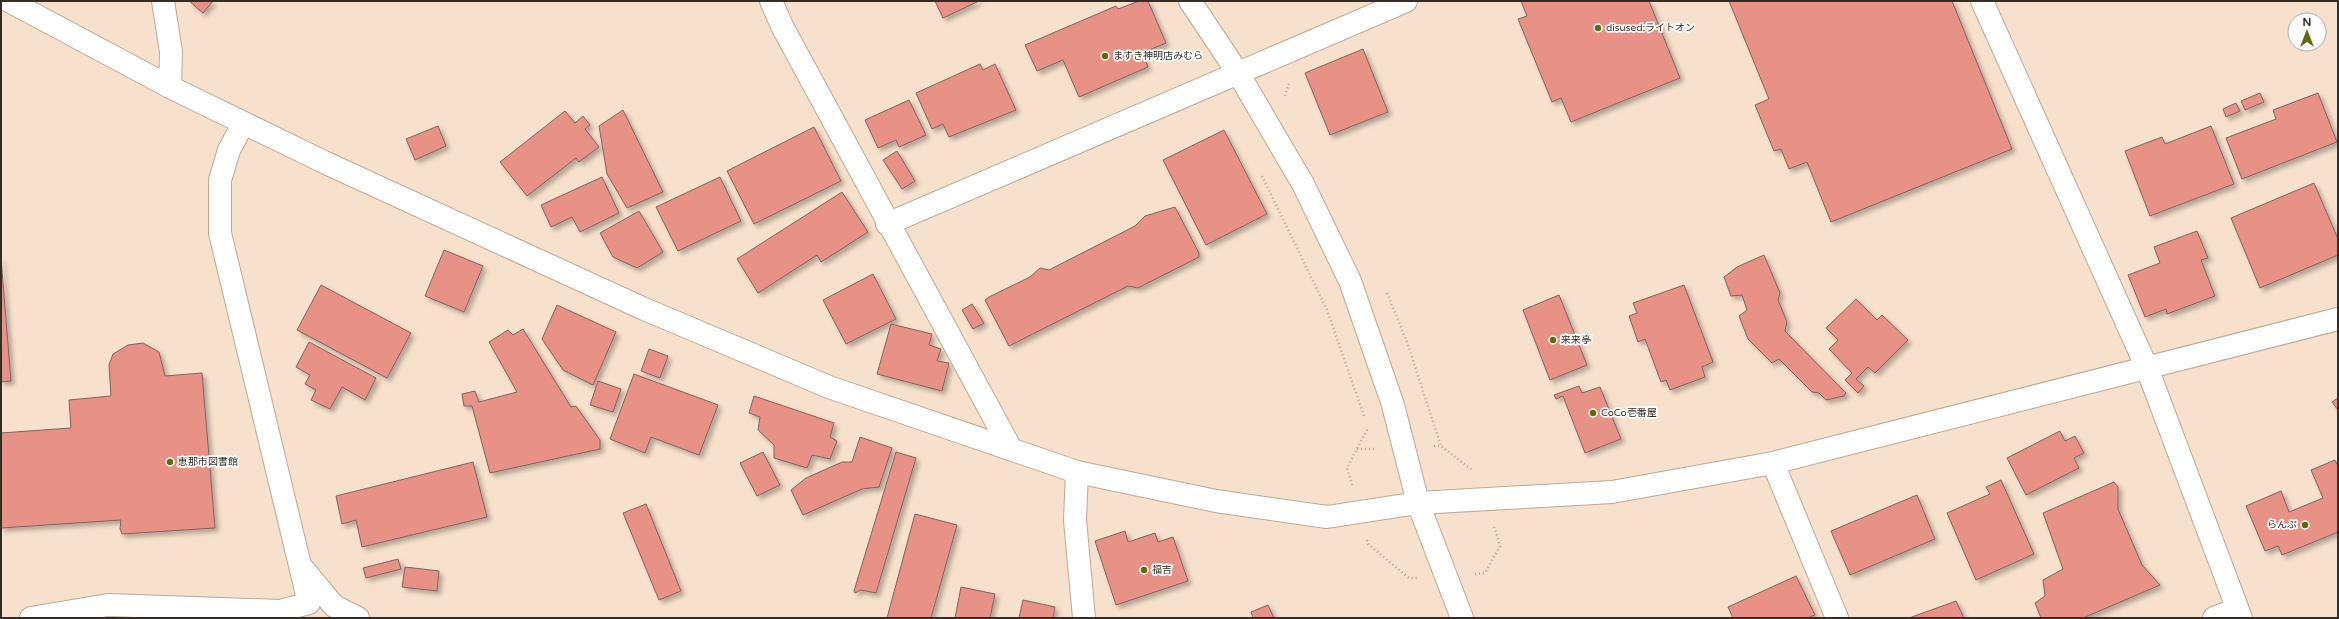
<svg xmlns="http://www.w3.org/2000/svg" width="2339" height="619" font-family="'Varela Round','Noto Sans JP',sans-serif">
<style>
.building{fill:#e89187;stroke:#7f625f;filter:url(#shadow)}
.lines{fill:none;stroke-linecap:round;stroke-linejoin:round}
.minor-casing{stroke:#bea894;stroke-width:24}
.path{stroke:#b7a594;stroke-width:2.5;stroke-dasharray:1 3;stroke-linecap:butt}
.minor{stroke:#fff;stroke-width:22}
.poi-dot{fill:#5f6a12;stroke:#fff;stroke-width:1.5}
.labels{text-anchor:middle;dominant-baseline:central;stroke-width:3.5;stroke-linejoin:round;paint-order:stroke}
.poi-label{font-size:10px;fill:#352d25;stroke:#fff;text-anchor:start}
</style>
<defs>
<filter id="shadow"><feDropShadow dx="3.5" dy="3.5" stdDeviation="2" flood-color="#0004"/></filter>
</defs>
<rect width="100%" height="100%" fill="#f8e1cc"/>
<g class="building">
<polygon points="189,1 213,1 203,13"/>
<polygon points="935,1 979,1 943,18"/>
<polygon points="1139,1 1148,1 1166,43 1142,53 1148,67 1079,97 1063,60 1037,71 1025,45 1116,6 1118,9"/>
<polygon points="1521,1 1649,1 1680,78 1571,122 1561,98 1552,102 1518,19 1527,16"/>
<polygon points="1729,1 1952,1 2012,149 1831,222 1807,162 1789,169 1781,149 1774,151 1755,105 1769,99"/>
<polygon points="1363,49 1388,112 1330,135 1305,73"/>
<polygon points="980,64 983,70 995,64 1016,110 949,137 943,124 932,129 916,93"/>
<polygon points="2260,93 2264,102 2245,110 2241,101"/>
<polygon points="2318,93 2337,142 2242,179 2226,138 2276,119 2273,110"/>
<polygon points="909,100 926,135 899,147 896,140 878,148 865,120"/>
<polygon points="2236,103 2240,111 2226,117 2223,109"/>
<polygon points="623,110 663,192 627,208 607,174 599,126"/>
<polygon points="565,111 575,123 583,116 590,125 585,129 599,147 579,162 576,158 527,196 500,162"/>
<polygon points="438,126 446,146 415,160 406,139"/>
<polygon points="2211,126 2234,184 2150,216 2125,151 2162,137 2165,144"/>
<polygon points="814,127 841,181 754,224 727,171"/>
<polygon points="1224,130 1267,214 1206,245 1163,160"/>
<polygon points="897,151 915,181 902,189 883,160"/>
<polygon points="602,177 619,213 580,232 572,217 551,227 541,205"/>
<polygon points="720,177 741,221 678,251 656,207"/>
<polygon points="2314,183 2338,239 2338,255 2260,288 2231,218"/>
<polygon points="842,192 868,232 821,262 817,255 758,293 737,259"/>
<polygon points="1175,207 1199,253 1199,257 1138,288 1128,286 1009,346 985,300 989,297 1030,277 1040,268 1049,270 1135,226 1145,216"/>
<polygon points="639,211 663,252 637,268 613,257 600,233"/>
<polygon points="2197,231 2208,258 2201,260 2215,296 2167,314 2166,309 2145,317 2128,275 2160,263 2154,247"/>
<polygon points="444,250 483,266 464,312 425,296"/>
<polygon points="1764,255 1780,293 1778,300 1787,322 1785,331 1846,393 1844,396 1826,400 1819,393 1812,392 1779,359 1772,363 1748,339 1739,316 1747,310 1742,295 1731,296 1724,277 1737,267"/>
<polygon points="1,258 11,381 1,382"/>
<polygon points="873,274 896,319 846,344 823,300"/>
<polygon points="321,285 411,333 387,378 297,330"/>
<polygon points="1684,285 1713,362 1702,367 1705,377 1670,390 1666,380 1661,382 1645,339 1638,342 1629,316 1637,313 1633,303"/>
<polygon points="1559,295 1587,365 1550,380 1523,310"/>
<polygon points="1856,299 1877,320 1882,315 1908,340 1875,373 1868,367 1856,379 1864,386 1858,393 1845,380 1852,373 1829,349 1838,340 1826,328"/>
<polygon points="972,304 984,323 973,329 962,310"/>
<polygon points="557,305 616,332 593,385 563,370 542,339"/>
<polygon points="891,324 932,334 929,345 941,349 937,361 949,363 942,391 877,374"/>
<polygon points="523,329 571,407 576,406 600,440 600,449 490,473 472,406 464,406 462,394 475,391 479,402 517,392 489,342 508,330 513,335"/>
<polygon points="309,342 376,378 365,400 342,387 330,409 311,400 316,390 305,384 310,375 296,367"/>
<polygon points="143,343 159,352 165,376 202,373 215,528 122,534 120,529 121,520 1,528 1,433 71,428 69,400 111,396 109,365 113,354 128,345"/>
<polygon points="649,349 668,356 660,378 641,371"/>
<polygon points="634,374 718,405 699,455 651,437 645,453 610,439"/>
<polygon points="598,381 621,389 613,412 590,405"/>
<polygon points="1579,386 1582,393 1600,387 1621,439 1585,453 1563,396 1556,399 1554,395"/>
<polygon points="754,396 834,423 830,437 837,441 830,459 812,455 807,468 774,458 774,445 758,430 760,417 749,413"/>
<polygon points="2338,398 2338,410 2332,402"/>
<polygon points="2060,431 2065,441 2075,436 2084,453 2074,458 2079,468 2026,495 2007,458"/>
<polygon points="860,437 892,448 879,487 862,489 803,515 791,490 806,478 842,462 852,462"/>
<polygon points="763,452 780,485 757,496 740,463"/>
<polygon points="896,452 916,458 876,593 861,590 855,593 854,591"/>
<polygon points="2335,460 2338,466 2338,532 2282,555 2278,546 2265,551 2246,506 2281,491 2289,512 2323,498 2311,470"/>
<polygon points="473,462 487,517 362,547 356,520 342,524 336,496"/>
<polygon points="2001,480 2034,554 1976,580 1947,513 1990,494 1986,487"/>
<polygon points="2114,482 2118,487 2118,509 2142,565 2160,585 2083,618 2041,618 2035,603 2045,596 2043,580 2063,569 2043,513"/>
<polygon points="1917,495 1935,539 1850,575 1831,531"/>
<polygon points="646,504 681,591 659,600 623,513"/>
<polygon points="915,514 957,525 931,618 887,618"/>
<polygon points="1125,531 1128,542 1155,533 1158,542 1173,537 1188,581 1116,605 1095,541"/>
<polygon points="398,559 401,569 366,578 363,568"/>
<polygon points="405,567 439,571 437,591 402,587"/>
<polygon points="1796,576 1815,615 1807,618 1733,618 1728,607"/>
<polygon points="961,587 995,594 990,618 955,618"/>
<polygon points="1023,600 1055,607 1053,618 1019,618"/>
<polygon points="1956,601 1964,618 1909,618"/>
<polygon points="1268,605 1274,618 1253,618 1251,612"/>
</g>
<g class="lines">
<g class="minor-casing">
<g id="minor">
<polyline points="9,1 170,87 326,163 642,308 829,387 1077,472 1216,501 1327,517 1418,503 1612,492 1773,463 2338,319"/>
<polyline points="163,1 171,52 170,87"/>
<polyline points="771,1 782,26 1011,449"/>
<polyline points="1190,1 1238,73 1303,184 1350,281 1393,405 1418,503 1462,618"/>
<polyline points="1982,1 2147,368 2241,618"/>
<polyline points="887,224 1406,1"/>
<polyline points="1773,463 1837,618"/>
<polyline points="1077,472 1075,520 1084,618"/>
<polyline points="304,570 334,606 358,618"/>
<polyline points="31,618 108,605 280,611 309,603 220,233 220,180 229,150 243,124"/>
<polyline points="2214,618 2237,609"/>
</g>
</g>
<g class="path">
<polyline points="1285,96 1289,83"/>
<polyline points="1262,176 1327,310 1364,416"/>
<polyline points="1387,293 1407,342 1441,446"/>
<polyline points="1434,446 1441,446 1472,470"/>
<polyline points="1357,449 1375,449"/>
<polyline points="1352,485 1347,468 1368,428"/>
<polyline points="1367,540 1368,544 1409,578 1417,578"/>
<polyline points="1475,574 1485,573 1500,546 1494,526"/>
</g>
<use href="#minor" class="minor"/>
</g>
<g class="poi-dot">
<circle cx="1598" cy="28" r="4"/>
<circle cx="1105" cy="56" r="4"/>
<circle cx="1553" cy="340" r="4"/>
<circle cx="1593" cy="413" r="4"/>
<circle cx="170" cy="462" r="4"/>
<circle cx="2305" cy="525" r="4"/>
<circle cx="1144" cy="570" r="4"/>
</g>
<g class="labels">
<g class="poi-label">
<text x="1606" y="28">disused:ライトオン</text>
<text x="1113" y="56">ますき神明店みむら</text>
<text x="1561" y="340">来来亭</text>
<text x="1601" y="413">CoCo壱番屋</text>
<text x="178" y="462">恵那市図書館</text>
<text x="2297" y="525" text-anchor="end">らんぷ</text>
<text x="1152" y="570">福吉</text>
</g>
</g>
<rect width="2339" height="619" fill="none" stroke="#352d25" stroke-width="4"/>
<g transform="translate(2307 32)"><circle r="19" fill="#ffffff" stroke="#aeaba8"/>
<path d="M0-3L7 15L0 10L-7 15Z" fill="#5f6a12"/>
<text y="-6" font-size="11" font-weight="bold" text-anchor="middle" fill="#352d25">N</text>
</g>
</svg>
